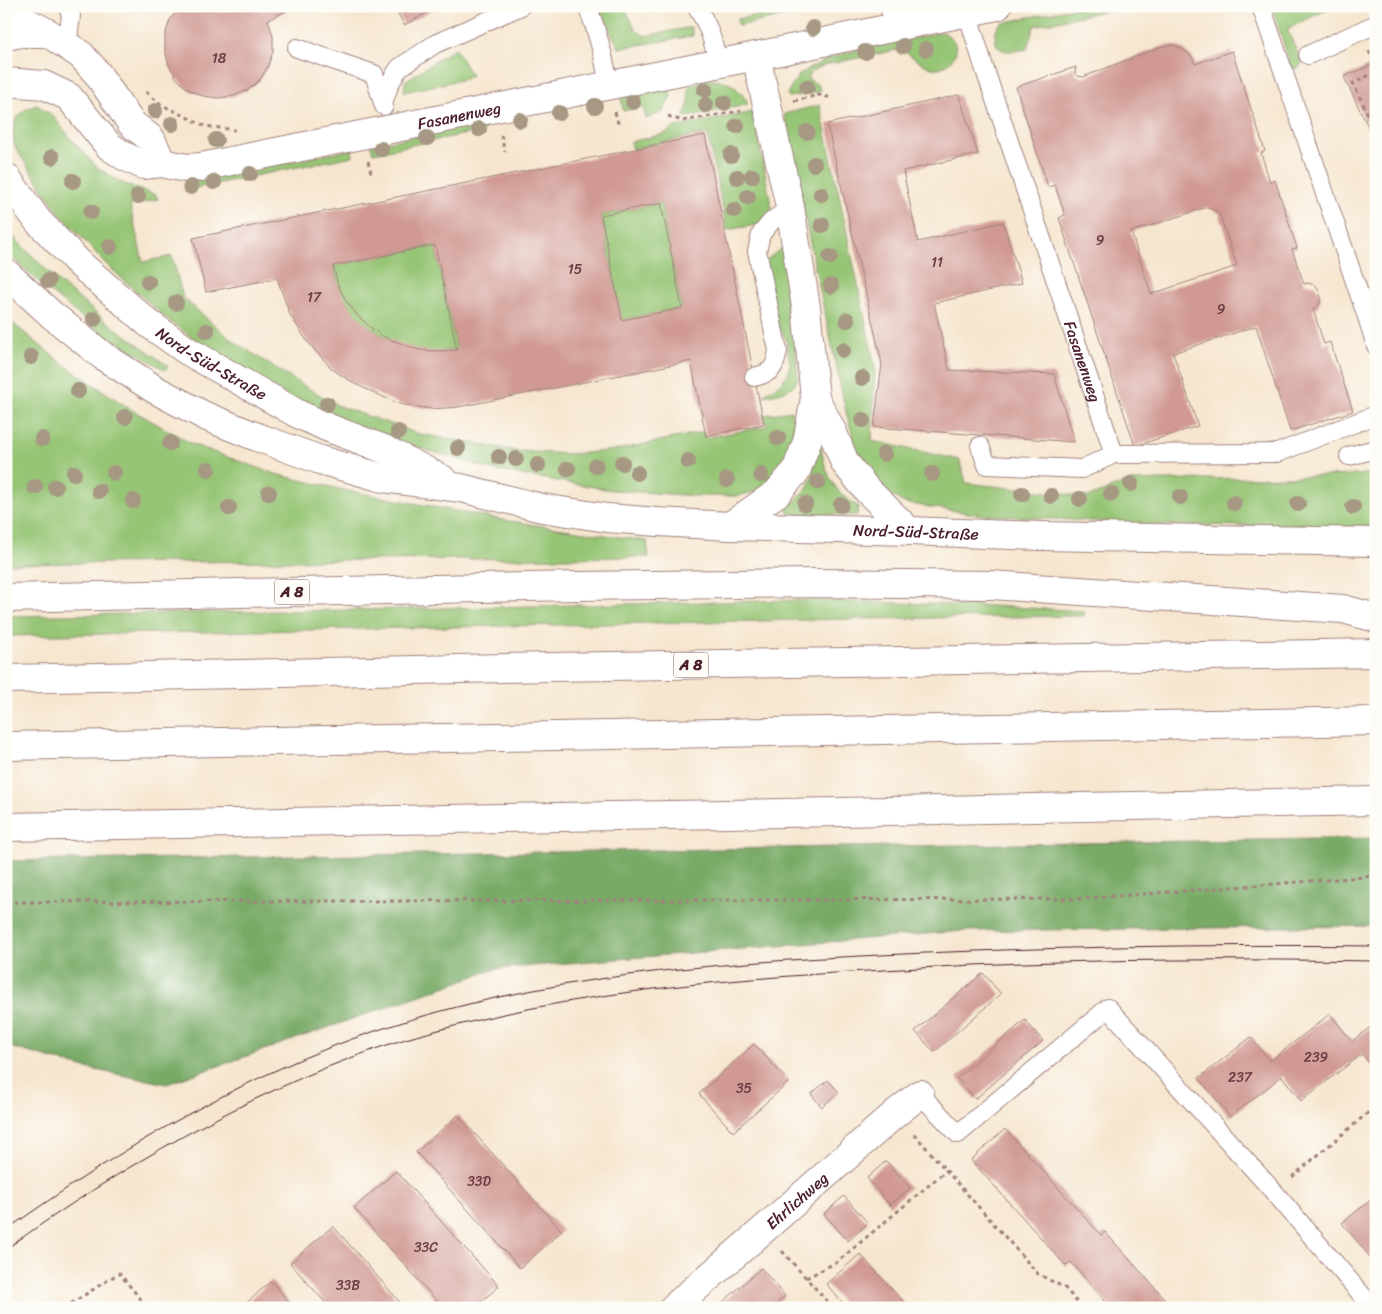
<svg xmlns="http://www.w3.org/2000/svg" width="1382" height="1314" font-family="Sriracha,sans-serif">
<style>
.green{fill:#96c575;stroke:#707250}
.forest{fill:#78aa66;stroke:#616448}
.building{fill:#d09993;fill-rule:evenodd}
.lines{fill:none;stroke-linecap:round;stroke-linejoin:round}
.service-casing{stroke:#a0827d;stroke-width:20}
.minor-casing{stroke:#a0827d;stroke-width:30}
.secondary-casing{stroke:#a0827d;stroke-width:30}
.motorway-casing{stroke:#a0827d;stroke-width:30}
.path{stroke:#a0827d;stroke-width:3;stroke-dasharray:4 4;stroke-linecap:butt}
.service{stroke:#fff;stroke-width:18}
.minor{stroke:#fff;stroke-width:28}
.secondary{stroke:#fff;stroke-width:28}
.motorway{stroke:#fff;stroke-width:28}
.tram{stroke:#4a1f2b;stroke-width:1}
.tree{fill:#a69883}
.labels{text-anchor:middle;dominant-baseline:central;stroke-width:4.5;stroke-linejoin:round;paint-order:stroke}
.number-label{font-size:14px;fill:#6c3e45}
.shield{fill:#fdfcf7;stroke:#806168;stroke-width:1}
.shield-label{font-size:15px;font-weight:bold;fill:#4a1f2b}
.street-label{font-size:16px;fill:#4a1f2b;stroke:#fdfcf7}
</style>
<rect width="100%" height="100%" fill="#fdfcf7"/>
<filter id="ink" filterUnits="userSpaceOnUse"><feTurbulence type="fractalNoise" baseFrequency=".02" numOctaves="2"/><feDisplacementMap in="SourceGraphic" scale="10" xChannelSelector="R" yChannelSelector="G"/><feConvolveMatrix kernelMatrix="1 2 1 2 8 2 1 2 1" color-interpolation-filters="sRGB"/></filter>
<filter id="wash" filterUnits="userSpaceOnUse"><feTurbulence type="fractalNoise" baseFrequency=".0096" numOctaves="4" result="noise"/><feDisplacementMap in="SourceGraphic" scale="20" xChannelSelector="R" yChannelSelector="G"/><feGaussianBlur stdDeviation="1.12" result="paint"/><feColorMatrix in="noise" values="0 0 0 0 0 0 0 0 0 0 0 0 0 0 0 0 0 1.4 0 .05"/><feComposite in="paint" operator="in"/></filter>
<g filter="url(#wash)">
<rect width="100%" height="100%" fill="#f6e6cf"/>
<g class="green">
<polygon points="597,6 624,6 636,30 645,36 691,27 693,36 619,48"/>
<polygon points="804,6 834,6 738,26 737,19"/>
<path d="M1083,6H1128L1034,26L1027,49C1014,51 996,56 995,37C995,31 997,27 1001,23Z"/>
<polygon points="1272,6 1335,6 1287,29 1302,63 1299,67 1295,69 1291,68"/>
<path d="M943,32C958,40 961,53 947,64C944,67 938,69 932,68C924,66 909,54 901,49L824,65L811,72L807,78L819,86L821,91L789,97L787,94L799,75L810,68L828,59L856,50Z"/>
<polygon points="455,48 471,75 465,79 404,92 405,81"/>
<path d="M705,80C730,80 733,83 748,102L746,105L687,117L684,116L689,104L688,89L691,85Z"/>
<polygon points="665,87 670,91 671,96 663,112 646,119 643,107 623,111 621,96"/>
<path d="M37,105L52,115L73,141L99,169L122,183L156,195L158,199L130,206L143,262L172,256L183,298L232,340L284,374L339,406L419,434L518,451L572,454L616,450L703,432L705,438L767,426L764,415L792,411L796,439L792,462L765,489L738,496H697L612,490L497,471L365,432L292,398L225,360L169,321L106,264L60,214L16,149C9,129 15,110 37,105Z"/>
<polygon points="820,105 875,366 872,441 960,460 966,483 1089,497 1130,481 1358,475 1376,472 1376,527 1165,525 982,515 904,503 881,489 869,473 856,447 846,412 814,263 784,114"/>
<polygon points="753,112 772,209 769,217 761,224 727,230 707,133 632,149 630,142 664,134 675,127"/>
<polygon points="484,123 485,130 373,153 371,145"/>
<polygon points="352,149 353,156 185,190 184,184"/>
<polygon points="661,203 682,308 622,320 601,215"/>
<polygon points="6,230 61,284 106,321 168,366 165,370 99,331 49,291 6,252"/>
<path d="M435,245L457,350C445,351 431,353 418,350C385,342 349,318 338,284C336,278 335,272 333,266Z"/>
<path d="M782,248L794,331L798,379C791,393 777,393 764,396V394L780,384L787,375L790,364L786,339L778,328L765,261Z"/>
<polygon points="6,318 63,364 132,410 194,445 275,474 339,489 509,521 647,541 649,557 6,564"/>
<path d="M819,433C823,464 828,490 858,506L857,515L788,514L787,507L795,501L806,490L813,475Z"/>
<polygon points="804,600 992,606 1084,611 1084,616 855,619 6,636 6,616 402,609"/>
</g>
<polygon class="forest" points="1376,838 1376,926 963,931 495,969 167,1084 85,1068 6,1046 6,861"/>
<g id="blocks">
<g class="building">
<polygon points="180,6 296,6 268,20 273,36 273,51 268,66 260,80 248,90 234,96 218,98 203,96 189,90 177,79 169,65 165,50 165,35 170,20"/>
<polygon points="394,6 440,6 404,25"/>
<path d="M1173,45L1183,49L1192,57L1195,64L1232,51L1265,151L1261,153L1270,182L1275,180L1297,248L1292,249L1304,284L1308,283L1315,285L1319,291L1321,297L1320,302L1317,307L1313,309L1324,344L1330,342L1353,411L1290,431L1256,326L1173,353L1198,426L1135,446L1059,218L1065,215L1055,185L1048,187L1016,87L1076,67L1075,73L1078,76L1083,77L1163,46ZM1207,207L1219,213L1237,266L1151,294L1131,232Z"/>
<polygon points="1376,63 1376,143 1344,77"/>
<polygon points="959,95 978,154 903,171 918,242 1003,222 1022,283 934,303 949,370 1054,374 1074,442 874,427 882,364 827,124"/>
<path d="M705,135L764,424L706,436L691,361L458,407L431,409L399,404L355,384L332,369L307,341L290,315L277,278L206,292L193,238ZM661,203L682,308L622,320L601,215ZM435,245L457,350L438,351L419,350L384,337L371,328L357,315L347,302L338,285L333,266Z"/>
<polygon points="983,973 1001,994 934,1052 915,1031"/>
<polygon points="1330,1014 1352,1041 1376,1023 1376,1072 1362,1054 1301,1101 1282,1076 1230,1117 1199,1078 1251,1037 1270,1061"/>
<polygon points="1025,1020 1043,1041 975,1099 957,1078"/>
<polygon points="754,1044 789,1082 733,1132 699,1094"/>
<polygon points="828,1080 839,1092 822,1107 811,1094"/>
<polygon points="458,1115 562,1231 520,1268 416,1152"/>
<polygon points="1005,1129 1101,1235 1105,1232 1173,1308 1111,1308 1071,1262 1066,1266 971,1160"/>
<polygon points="886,1161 910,1188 890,1205 867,1178"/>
<polygon points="396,1171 499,1286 474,1308 443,1308 354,1208"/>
<polygon points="844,1196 868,1223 848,1241 824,1214"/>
<polygon points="1376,1196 1376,1264 1342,1223"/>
<polygon points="333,1226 405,1308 330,1308 290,1263"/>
<polygon points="860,1254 909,1308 847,1308 826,1284"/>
<polygon points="761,1268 785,1296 772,1308 727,1308 722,1303"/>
<polygon points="271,1281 294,1308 240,1308 250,1300"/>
</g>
</g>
</g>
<g filter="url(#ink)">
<use href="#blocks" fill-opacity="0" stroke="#a0827d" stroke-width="1"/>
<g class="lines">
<g class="service-casing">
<g id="service">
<path d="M587,6C598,32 604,57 609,85"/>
<path d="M696,6C709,26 713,40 718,63"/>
<polyline points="888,6 898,27"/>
<polyline points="1261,6 1367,317 1376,346"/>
<path id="s1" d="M967,12L984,67L1114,454L1277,453L1376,415"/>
<polyline points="67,45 71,16 68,6"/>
<polyline points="297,48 374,74 384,106"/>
<polyline points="1308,55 1376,24"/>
<polyline points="383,103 390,83 399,68 435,44 521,6"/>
<path d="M754,377C772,373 775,368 778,351L757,251L761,234L771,222L790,207"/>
<polyline points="980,446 987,465 1082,469 1114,454"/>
<polyline points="1349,456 1376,449"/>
<polyline points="920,1094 958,1134 1108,1008 1274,1192 1373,1308"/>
</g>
</g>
<g class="minor-casing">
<g id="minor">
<polyline points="6,11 46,32"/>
<polyline points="6,36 22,33 48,33 81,55 97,73 131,123 151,139 162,163"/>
<path id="s2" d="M6,82L44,85L69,97L109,146L124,156L143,165L162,163L186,168L201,167L756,56L997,6"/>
<polyline points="815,398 833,433 845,463 867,490 909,531"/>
<polyline points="730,526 777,493 796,471 807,442 815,398 806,307 790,207 756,56"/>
<path id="s3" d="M673,1308L763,1230L896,1113L920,1094"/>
</g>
</g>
<g class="secondary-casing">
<g id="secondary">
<path id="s4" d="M6,177L38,221L81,265L148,323L186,350L298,414L329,428L384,449L442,479"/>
<path id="s5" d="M6,273L52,315L103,356L156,390L205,416L257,437L320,460L383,478L461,488L542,508L607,518L658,522L730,526L909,531L1039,536L1376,542"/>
</g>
</g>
<g class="motorway-casing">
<g id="motorway">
<polyline points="6,598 577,586 817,583 991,585 1343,609 1376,618"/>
<polyline points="6,679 553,667 1376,653"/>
<polyline points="6,746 1376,721"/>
<polyline points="6,827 839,812 1376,801"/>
</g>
</g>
<g class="path">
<polyline points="1369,51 1375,64"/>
<polyline points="1376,72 1353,83 1376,131"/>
<polyline points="146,92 162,105 205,126 235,130"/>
<polyline points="794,101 819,95 832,98"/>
<polyline points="615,112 619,127"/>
<polyline points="668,116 682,121 741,111"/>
<polyline points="501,135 505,152"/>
<polyline points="368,161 372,176"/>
<polyline points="6,902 1079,899 1376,876"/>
<polyline points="914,1134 1038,1274 1065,1288 1082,1308"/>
<polyline points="1292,1177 1376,1106"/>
<polyline points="782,1251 833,1308"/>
<polyline points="806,1278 837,1262 947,1170"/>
<polyline points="64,1308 119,1273 148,1308"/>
</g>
<use href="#service" class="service"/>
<use href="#minor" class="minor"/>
<use href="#secondary" class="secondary"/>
<use href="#motorway" class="motorway"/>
<g class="tram">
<path d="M6,1230C122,1148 243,1075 378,1030C540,976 712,963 881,955C1046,947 1211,944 1376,946"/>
<path d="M6,1249C121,1167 244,1095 378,1048C412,1036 447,1028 482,1019C610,989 735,979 866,971C902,969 938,967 973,965C1107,959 1242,959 1376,961"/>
</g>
</g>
<g class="tree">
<circle cx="813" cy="28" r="8"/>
<circle cx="903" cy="46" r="8"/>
<circle cx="926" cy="49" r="8"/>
<circle cx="865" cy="52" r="8"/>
<circle cx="807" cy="87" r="8"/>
<circle cx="705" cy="90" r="8"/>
<circle cx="633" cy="102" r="8"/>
<circle cx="724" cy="103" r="8"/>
<circle cx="706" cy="105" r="8"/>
<circle cx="595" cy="106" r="8"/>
<circle cx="155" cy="111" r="8"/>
<circle cx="559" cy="113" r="8"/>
<circle cx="520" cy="120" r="8"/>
<circle cx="172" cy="124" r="8"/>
<circle cx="737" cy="126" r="8"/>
<circle cx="479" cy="129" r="8"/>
<circle cx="807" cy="132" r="8"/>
<circle cx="427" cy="138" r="8"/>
<circle cx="216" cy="140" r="8"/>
<circle cx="381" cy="149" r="8"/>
<circle cx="731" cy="155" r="8"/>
<circle cx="52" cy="157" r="8"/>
<circle cx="814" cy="164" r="8"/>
<circle cx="250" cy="174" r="8"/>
<circle cx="752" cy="176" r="8"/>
<circle cx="737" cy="177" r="8"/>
<circle cx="73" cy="181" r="8"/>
<circle cx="214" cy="182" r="8"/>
<circle cx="191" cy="187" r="8"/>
<circle cx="821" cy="194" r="8"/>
<circle cx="138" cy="196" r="8"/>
<circle cx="748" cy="197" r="8"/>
<circle cx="734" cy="210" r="8"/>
<circle cx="91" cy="212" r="8"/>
<circle cx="822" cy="225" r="8"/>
<circle cx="110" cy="247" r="8"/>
<circle cx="830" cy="257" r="8"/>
<circle cx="48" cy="281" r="8"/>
<circle cx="148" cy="282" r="8"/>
<circle cx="831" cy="286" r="8"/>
<circle cx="176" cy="303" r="8"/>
<circle cx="94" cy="319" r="8"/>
<circle cx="847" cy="320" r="8"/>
<circle cx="207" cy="331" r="8"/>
<circle cx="843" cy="350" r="8"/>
<circle cx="31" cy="357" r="8"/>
<circle cx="862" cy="378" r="8"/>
<circle cx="78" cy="391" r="8"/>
<circle cx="327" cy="404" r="8"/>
<circle cx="125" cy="417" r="8"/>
<circle cx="863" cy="420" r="8"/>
<circle cx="398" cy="432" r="8"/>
<circle cx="778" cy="438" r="8"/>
<circle cx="42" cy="439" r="8"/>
<circle cx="170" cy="443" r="8"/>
<circle cx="458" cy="448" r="8"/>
<circle cx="884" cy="454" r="8"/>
<circle cx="499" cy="457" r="8"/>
<circle cx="516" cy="459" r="8"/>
<circle cx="688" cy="461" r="8"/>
<circle cx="622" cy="463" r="8"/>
<circle cx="538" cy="465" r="8"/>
<circle cx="596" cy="466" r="8"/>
<circle cx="208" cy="469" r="8"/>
<circle cx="568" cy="469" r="8"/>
<circle cx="74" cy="473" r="8"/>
<circle cx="114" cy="473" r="8"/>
<circle cx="637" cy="473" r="8"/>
<circle cx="932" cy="474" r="8"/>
<circle cx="761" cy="475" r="8"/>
<circle cx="727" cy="480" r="8"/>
<circle cx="818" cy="482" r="8"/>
<circle cx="1131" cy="484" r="8"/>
<circle cx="35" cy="487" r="8"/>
<circle cx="55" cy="487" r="8"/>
<circle cx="99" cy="491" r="8"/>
<circle cx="269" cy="493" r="8"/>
<circle cx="1022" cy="494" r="8"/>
<circle cx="1111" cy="494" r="8"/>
<circle cx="1051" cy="496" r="8"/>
<circle cx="1180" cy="497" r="8"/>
<circle cx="1080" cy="499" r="8"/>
<circle cx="133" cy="501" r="8"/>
<circle cx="1234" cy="503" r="8"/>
<circle cx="805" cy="504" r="8"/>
<circle cx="1298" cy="504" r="8"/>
<circle cx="841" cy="505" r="8"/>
<circle cx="1353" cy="507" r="8"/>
<circle cx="229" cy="508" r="8"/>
</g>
</g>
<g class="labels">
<g class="number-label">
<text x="219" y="58">18</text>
<text x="1100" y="240">9</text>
<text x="937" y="262">11</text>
<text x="575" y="269">15</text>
<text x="314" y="297">17</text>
<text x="1221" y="309">9</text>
<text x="1316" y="1057">239</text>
<text x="1240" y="1077">237</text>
<text x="744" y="1088">35</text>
<text x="479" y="1181">33D</text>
<text x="426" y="1247">33C</text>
<text x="348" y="1285">33B</text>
</g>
<g class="shield">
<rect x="274.5" y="579.5" width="35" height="25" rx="4"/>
<rect x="673.5" y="652.5" width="35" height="25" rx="4"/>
</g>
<g class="shield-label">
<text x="292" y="592">A 8</text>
<text x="691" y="665">A 8</text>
</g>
<g class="street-label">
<text stroke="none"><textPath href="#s2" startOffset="490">Fasanenweg</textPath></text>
<text stroke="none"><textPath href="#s1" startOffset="368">Fasanenweg</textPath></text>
<text stroke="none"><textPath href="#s4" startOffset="280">Nord-Süd-Straße</textPath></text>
<text stroke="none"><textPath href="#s5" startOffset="972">Nord-Süd-Straße</textPath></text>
<text stroke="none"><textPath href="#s3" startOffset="164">Ehrlichweg</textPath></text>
</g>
</g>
<rect width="1382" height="1314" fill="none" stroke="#fdfcf7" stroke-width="25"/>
</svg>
